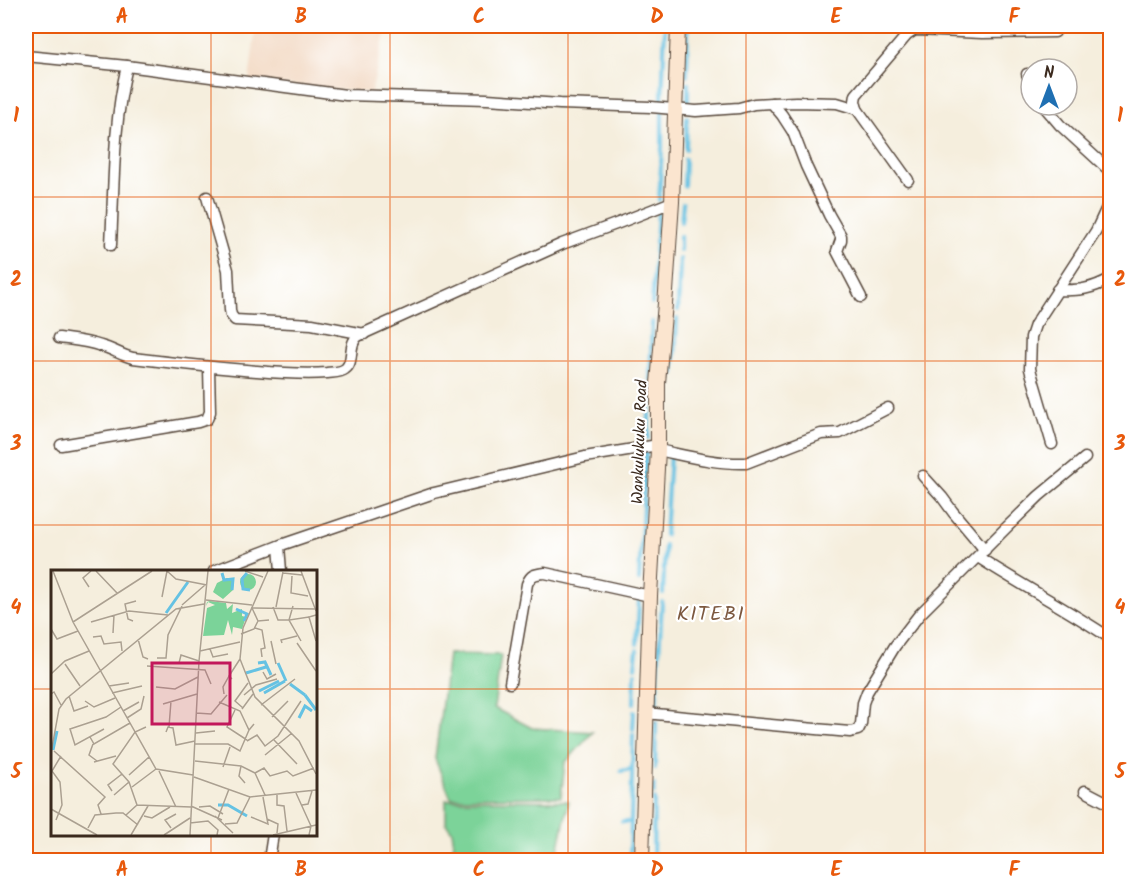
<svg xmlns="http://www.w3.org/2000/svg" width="1136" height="886" font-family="Kalam,sans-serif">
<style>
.built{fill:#f1d5bd}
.green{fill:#7bd399;stroke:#5b7e5c;stroke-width:1.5}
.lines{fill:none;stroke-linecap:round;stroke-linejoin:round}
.stream{stroke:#65c2e3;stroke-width:4}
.minor-casing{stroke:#57473b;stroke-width:13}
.secondary-casing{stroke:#57473b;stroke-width:16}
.minor{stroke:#fff;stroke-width:10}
.secondary{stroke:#fbe5cf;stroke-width:14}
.grid{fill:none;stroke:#e8590c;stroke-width:1.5;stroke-opacity:0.55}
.labels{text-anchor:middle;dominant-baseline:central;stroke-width:4.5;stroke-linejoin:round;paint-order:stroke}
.street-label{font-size:16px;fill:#3b2a1e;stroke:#fff}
.quarter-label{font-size:20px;letter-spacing:1.5px;fill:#7c583f;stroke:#fff}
.inset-river{fill:none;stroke:#65c2e3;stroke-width:3}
.inset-road{fill:none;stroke:#aba091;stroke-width:1.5}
.view{fill:#c2185b;fill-opacity:0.15;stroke:#c2185b;stroke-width:3}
.inset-edge{fill:none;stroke:#3b2a1e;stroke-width:3}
.neatline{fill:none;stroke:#e8590c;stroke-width:2}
.grid-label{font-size:20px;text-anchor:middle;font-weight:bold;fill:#e8590c}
</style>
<rect width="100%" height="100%" fill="#fff"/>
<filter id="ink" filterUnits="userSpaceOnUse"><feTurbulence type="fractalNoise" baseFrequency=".0167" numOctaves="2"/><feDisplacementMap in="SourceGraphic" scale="12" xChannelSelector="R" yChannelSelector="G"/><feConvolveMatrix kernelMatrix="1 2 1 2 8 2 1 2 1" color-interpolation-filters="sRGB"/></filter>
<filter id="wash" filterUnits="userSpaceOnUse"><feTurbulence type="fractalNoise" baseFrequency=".008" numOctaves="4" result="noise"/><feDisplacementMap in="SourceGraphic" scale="24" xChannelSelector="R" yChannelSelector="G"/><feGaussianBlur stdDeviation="1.35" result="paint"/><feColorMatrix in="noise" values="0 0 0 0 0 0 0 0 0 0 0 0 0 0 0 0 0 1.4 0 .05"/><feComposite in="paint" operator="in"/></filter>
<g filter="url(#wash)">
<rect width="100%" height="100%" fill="#f5eedd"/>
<polygon class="built" points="256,26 387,26 371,93 249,81"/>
<g class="green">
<polygon points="448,654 501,655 494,708 532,728 593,732 565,763 561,797 451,798 435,759"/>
<polygon points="446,800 569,801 558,851 569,854 570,860 452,860 452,857 449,851 454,845 452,831 446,823"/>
</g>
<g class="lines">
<g class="stream">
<polyline points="687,75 688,26"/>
<polyline points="688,83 688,105"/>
<polyline points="662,100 665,26"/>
<polyline points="686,150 687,117"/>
<polyline points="684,186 685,159"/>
<polyline points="659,200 662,147 662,111"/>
<polyline points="681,222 683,203"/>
<polyline points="680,250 680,236"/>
<polyline points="652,303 658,212"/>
<polyline points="678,310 680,259"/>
<polyline points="674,373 677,319"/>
<polyline points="650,379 652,322"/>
<polyline points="648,438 650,390"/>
<polyline points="665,535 670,456"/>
<polyline points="639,580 646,452"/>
<polyline points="663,593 665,545"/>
<polyline points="637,644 639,599"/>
<polyline points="635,667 637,650"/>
<polyline points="634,703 635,673"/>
<polyline points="656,709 662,602"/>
<polyline points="633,729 634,712"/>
<polyline points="655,768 656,722"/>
<polyline points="621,771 632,769"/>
<polyline points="654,793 654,785"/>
<polyline points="622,822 631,822"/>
<polyline points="630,860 633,734"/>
<polyline points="653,860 654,799"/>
</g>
</g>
</g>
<g filter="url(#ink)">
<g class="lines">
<g class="minor-casing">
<g id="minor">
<polyline points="26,56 127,66 346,95 487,99 560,104 651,107 696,111 739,108 754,104 772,103 782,115 793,132 806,166 829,215 841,236 841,240 837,251 861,297"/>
<polyline points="1027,74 1031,83"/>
<polyline points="772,103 796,102 837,103 857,109 908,180"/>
<polyline points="1043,105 1060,125 1110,171"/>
<polyline points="857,109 855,101 856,95 907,35 913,31 917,30 982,33 1055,32"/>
<polyline points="207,197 228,270 230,310 231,315 235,320 312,324 364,334"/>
<path d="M111,245C114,185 113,124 127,66"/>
<path d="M1057,290C1079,291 1092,289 1110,279"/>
<path d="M59,338C73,340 87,341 101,346C113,349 120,355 133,358C174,363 215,368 257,371C280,373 303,375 327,373C333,372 340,373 345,369C355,362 347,345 358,336L562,244L616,224L672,202"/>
<polyline points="1052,444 1030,369 1031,337 1035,325 1096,231 1110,201"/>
<polyline points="61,445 198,422 207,419 210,412 209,368"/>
<path d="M658,450C687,456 716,464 746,463L821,434L840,433L888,408"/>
<polyline points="923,476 942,497 953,512 985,550"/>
<polyline points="279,546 281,571"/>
<path d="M978,557C1021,585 1067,609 1110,638"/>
<polyline points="214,571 281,545 434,493 585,457 658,445"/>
<path d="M510,683L527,584C531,574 535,574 545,573L650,596"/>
<path d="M646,713C714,720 782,726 850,732L858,730L861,724L863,703L867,692L895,646L919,615L1007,527L1039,496L1085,458"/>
<polyline points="1085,791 1110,804"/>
<polyline points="269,860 273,834"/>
<polyline points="1106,860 1110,854"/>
</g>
</g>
<g class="secondary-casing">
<polyline id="secondary" points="642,860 650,596 658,450 658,383 666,292 672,202 678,26"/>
</g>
<use href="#minor" class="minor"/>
<use href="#secondary" class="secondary"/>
</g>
</g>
<path class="grid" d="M211,26V571M390,26V860M568,26V860M746,26V860M925,26V860M26,197H1110M26,361H1110M26,525H1110M26,689H52M315,689H1110M211,834V860"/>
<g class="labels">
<g class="street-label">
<text transform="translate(640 442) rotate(-88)">Wankulukuku Road</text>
</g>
<g class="quarter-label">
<text x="711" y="615">KITEBI</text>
</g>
</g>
<g transform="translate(51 570)">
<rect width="266" height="266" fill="#f5eedd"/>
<path d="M189 12a8 8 0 1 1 16 0a8 8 0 1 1-16 0ZM176,8L183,9L182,20L172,29L162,22L166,13ZM159,31L175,33L176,39L182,34L181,43L191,39V46L195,47L191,59L182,57L181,65L177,50L173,65L152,66L156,38L164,35L157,32L155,36L156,32Z" fill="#7bd399"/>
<path class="inset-river" d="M171,3L173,10L182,9L181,20M196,3L191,9L192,19L199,20M185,39L196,44L193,51M115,43L137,12M207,93L214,92L220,105M227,93L235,111M195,103L215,97M239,114L254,125M208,121L228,111M213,123L234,111M254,125L265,140M248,148L254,136L261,141M2,180L6,161M167,235H177L196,246"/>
<path class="inset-road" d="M2,1L22,52L105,199L142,205M45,1L66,23M116,1L125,9L156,15M194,1L212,7M217,1L192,58L189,89L204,127L248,171L265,204M250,1L265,41M232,3L251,5M241,6L240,23L257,26M38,17L32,8L40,1M111,27L116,1M155,30L201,35M131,35L154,15M222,37L227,50H238L242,36M225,37L232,2M200,38L265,39M201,38L207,51L218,50M265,45L258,47L265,71M82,51L77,49L74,34L85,31M22,52L101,1M40,52L78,41L117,45M204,58L211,60L214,78L210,79L211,87M0,59L6,69L27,61M62,63L63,45M190,64L203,59L207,51M42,67L50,66L53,74L70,72L71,81M87,69L92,87L97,89M220,71L225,94M250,71L238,50L258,47M231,73L230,70L246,66M246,73L265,101M159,79L162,87L177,84M149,81L189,72M106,88H115L117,65L131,36M128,93L130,85L148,91M14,94L29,116M96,96L154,100L160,114M212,102L216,109L225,104M0,104L14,91L38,81M181,109L178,106L189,89M58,116L78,113M105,117L124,119L147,107M61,123L91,116M0,124L3,122L10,135M173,124L172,117L178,106M193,125L205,115L226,109M18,126L23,141L37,136M34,131L43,137L64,128M168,132L189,141L198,160L203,154M112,134L146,124M210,135L244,109M192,138L184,131L197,113M191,139L202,124M184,140L176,157L196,170M72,141L88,132M145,143L160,144L176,125M221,147L237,131M76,148L90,139L93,126M118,157L120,131M53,159L24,175L19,159L55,147L70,137M115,162L117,157L122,158L125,175L144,171M145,163L164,161M39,167L43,174L79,153M223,170L246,194M196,171L206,165L214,176L227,166L250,131M42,174L38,185L46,191M144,174H177L189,181L198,160M3,181L54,227L47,235L50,244M0,183L8,139L15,129L125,39L153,34M214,185L241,163M144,191L190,196L204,203M43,192L65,186M190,196L188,206L194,213M172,197L179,177M108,201L125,237M204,203L213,198L219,206L236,201L242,206L263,198M204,203L214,225M78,205L98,187M143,207L199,227L265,220M81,217L105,199M61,221L57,215L71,204M245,223L260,256L258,265M63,225L78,212M226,225V235L233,236L236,261M86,235L78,212L62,194L84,162L95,157M251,235L257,234L261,221M140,236L171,250M148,237L159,236L172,244M0,239L46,265M75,245L86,235L140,237M93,246L101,248L119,237M164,246L182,263M200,247L217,254L212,227M167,248L178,219M216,249L227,254L226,263M5,250L11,235L9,212L1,201L10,186M139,253L157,251L167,260L166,265M174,254L186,253L199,227M37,258L44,245L65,243H72L87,255M120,258L114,250L125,244M80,265L97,236M113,265L139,248M139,265L148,91L157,1M222,265L265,255"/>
<path class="view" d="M101,93H179V154H101Z"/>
<rect width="266" height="266" class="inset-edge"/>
</g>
<rect width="1136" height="886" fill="none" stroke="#fff" stroke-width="66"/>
<g transform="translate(1049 87)"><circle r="28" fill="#ffffff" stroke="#b1aaa5" stroke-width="1.5"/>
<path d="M0-4.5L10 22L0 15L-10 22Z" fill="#1f6fb2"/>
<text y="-9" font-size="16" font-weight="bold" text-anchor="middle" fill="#3b2a1e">N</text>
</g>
<rect x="33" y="33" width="1070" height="820" class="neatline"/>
<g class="grid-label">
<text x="122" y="23">A</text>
<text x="301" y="23">B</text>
<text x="479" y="23">C</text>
<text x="657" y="23">D</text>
<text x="836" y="23">E</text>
<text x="1014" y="23">F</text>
<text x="16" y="122">1</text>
<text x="1120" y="122">1</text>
<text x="16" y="286">2</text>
<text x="1120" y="286">2</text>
<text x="16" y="450">3</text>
<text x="1120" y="450">3</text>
<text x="16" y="614">4</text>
<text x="1120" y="614">4</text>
<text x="16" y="778">5</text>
<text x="1120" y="778">5</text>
<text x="122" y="876">A</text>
<text x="301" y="876">B</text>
<text x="479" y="876">C</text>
<text x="657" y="876">D</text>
<text x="836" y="876">E</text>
<text x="1014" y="876">F</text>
</g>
</svg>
